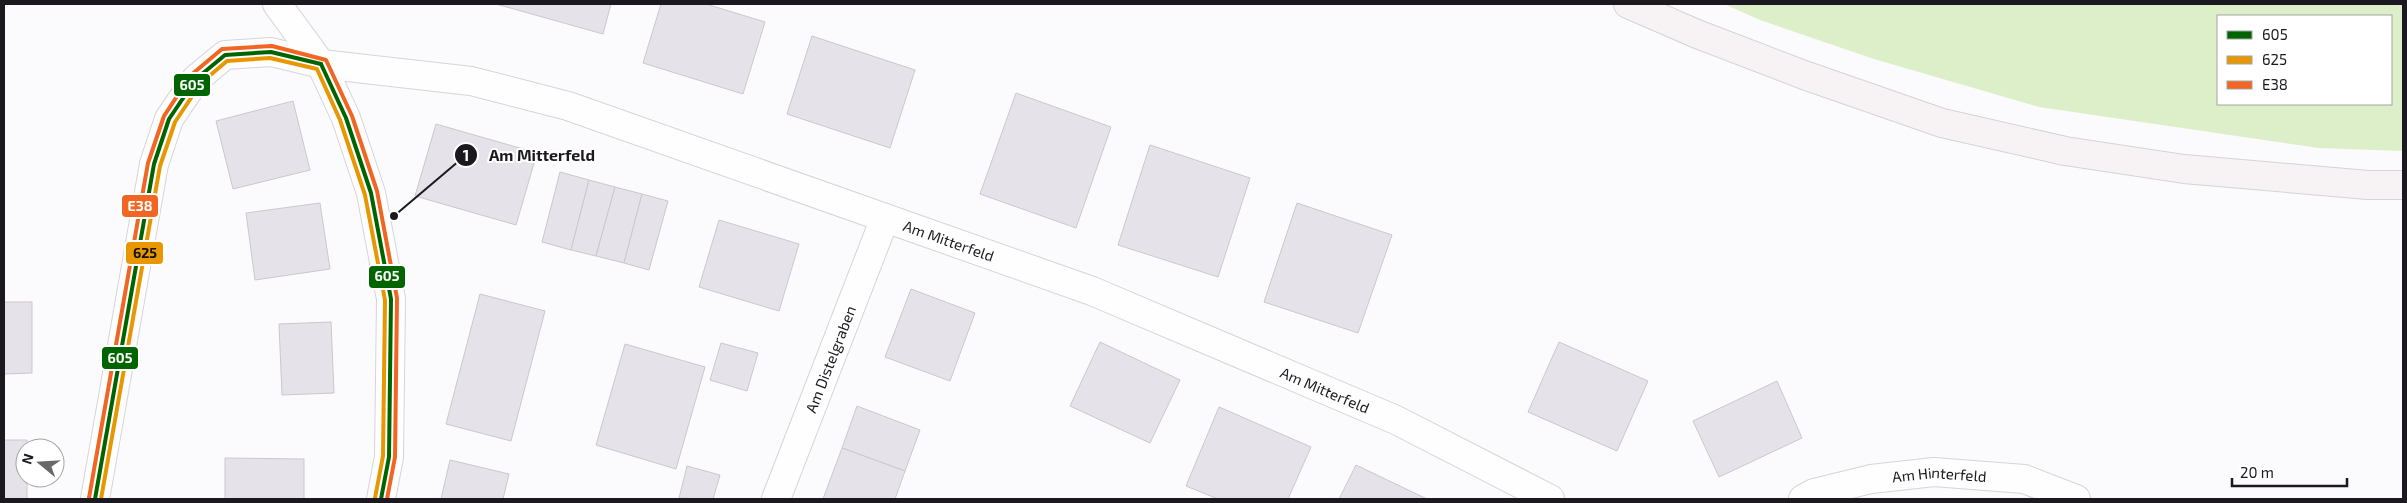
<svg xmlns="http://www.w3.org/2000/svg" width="2407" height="503" font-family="'Exo 2',sans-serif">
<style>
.green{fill:#ddefc9;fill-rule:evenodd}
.building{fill:#e6e2e9;stroke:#cbc8cd}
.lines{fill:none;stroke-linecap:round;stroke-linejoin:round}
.street-casing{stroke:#d6d4d8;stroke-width:30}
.primary-casing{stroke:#d4d4d6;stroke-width:30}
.street{stroke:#fefeff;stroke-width:28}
.primary{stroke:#f7f3f4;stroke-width:28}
.bus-1-casing{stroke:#fff;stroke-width:8}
.bus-2-casing{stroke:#fff;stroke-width:8}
.bus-3-casing{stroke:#fff;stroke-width:8}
.bus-1{stroke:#006400;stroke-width:4}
.bus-2{stroke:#e89703;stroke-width:4}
.bus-3{stroke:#f26522;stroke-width:4}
.labels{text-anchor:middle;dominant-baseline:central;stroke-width:4;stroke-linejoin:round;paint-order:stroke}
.street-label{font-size:15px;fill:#1c181f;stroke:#fff}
.leader{fill:none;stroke:#1c181f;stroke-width:2}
.callout-dot{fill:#1c181f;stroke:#fff;stroke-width:2}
.mark-label{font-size:15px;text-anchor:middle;font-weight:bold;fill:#fff}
.callout-label{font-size:16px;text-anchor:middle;font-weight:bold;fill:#1c181f;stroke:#fff;stroke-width:4;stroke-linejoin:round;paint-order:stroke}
.line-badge{stroke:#fff;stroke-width:2}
.badge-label{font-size:14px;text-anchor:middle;font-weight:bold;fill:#fff}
.pale-badge-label{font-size:14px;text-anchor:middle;font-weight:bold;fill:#111}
</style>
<rect width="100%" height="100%" fill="#fbfafc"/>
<path class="green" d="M1724,4H2403V151L2318,148L2039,107L1874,59L1760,20ZM2218,16H2391V104H2218Z"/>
<g class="building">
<polygon points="496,4 611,4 603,34"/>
<polygon points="661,4 706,4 765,22 743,94 643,63"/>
<polygon points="812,36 915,70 890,148 787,114"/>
<polygon points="1016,93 1111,127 1076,228 980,194"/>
<polygon points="293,101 310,170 233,189 216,121"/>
<polygon points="436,124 537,153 516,225 415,196"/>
<polygon points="1150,145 1250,178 1218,277 1118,245"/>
<polygon points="560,172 589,180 571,250 542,242"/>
<polygon points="589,180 615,187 596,256 571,250"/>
<polygon points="615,187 642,194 624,263 596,256"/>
<polygon points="642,194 668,201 649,270 624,263"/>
<polygon points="320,203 330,269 255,280 246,213"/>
<polygon points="1297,203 1392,235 1358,333 1264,302"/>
<polygon points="719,220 799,244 779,311 699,287"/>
<polygon points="911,289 975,313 950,381 885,357"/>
<polygon points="480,294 545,311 511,441 446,424"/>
<polygon points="4,302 32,302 32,373 4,374"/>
<polygon points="331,322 334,393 282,395 279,324"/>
<polygon points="1100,342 1180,380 1150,443 1070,406"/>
<polygon points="1559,342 1648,381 1617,451 1528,412"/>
<polygon points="721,343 758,353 747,391 710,380"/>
<polygon points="625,344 705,367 676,469 596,445"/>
<polygon points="1777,381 1802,438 1719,477 1693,421"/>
<polygon points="857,406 920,430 905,471 842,448"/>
<polygon points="1219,407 1311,447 1288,499 1218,499 1186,486"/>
<polygon points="4,440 27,440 27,448 25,448 25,478 27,478 27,499 4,499"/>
<polygon points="842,448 905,471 895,499 823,499"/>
<polygon points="225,458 304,459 304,499 225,499"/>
<polygon points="450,460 509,474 503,499 441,499"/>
<polygon points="1356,465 1427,499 1339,499"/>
<polygon points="687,466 720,475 713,499 679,498"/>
</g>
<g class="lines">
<g class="street-casing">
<g id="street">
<polyline points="277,4 321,64 346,118 371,193 391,299 389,457 381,499"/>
<path id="s1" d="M95,499L154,164L169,119L196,79L225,55L271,52L321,64L471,81L568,106L1092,291L1396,420L1550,499"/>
<path id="s2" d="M776,499L885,218"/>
<path id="s3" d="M1803,499L1814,493L1871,479L1934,472L2024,479L2076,499"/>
</g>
</g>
<g class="primary-casing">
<polyline id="primary" points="1628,4 1697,34 1804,75 1942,123 2065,151 2184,169 2368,185 2403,185"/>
</g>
<use href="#street" class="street"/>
<use href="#primary" class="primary"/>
<g class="bus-1-casing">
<g id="bus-1">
<polyline points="321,64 346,118 371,193 391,299 389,457 381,499"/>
<polyline points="95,499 154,164 169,119 196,79 225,55 271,52 321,64"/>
</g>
</g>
<g class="bus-2-casing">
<polyline id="bus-2" points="101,499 160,166 175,122 201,83 227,61 270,58 317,69 340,120 365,195 385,300 383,456 375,498"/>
</g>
<g class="bus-3-casing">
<polyline id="bus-3" points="89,498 148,163 164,116 191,75 222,49 272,46 326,60 352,116 377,191 397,298 395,457 387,499"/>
</g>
<use href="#bus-1" class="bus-1"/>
<use href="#bus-2" class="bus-2"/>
<use href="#bus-3" class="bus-3"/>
</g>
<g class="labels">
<g class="street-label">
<text stroke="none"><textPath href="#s1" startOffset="1226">Am Mitterfeld</textPath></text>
<text stroke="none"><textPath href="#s2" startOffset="150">Am Distelgraben</textPath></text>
<text stroke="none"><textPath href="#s1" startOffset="1631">Am Mitterfeld</textPath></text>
<text stroke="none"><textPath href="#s3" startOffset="140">Am Hinterfeld</textPath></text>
</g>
</g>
<path class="leader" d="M394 216L466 155"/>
<g class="callout-dot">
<circle cx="394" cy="216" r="5"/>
<circle cx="466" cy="155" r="12"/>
</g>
<g class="mark-label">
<text x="466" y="161">1</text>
</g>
<g class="callout-label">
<text x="542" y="161">Am Mitterfeld</text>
</g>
<g class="line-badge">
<rect x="173" y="73" width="38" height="24" rx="5" fill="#006400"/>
<rect x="121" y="194" width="38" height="24" rx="5" fill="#f26522"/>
<rect x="125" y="241" width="39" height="24" rx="5" fill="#e89703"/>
<rect x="368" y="265" width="38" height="24" rx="5" fill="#006400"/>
<rect x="101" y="346" width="38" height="24" rx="5" fill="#006400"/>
</g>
<g class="badge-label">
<text x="192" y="90">605</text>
<text x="140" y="211">E38</text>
<text x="387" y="281">605</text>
<text x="120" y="363">605</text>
</g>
<g class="pale-badge-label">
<text x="145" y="258">625</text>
</g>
<rect width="2407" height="503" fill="none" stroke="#1c181f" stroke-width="10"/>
<rect x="2217" y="15" width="175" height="90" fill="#ffffff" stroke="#a4a3a5"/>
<rect x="2227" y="31" width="25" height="8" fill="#006400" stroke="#a4a3a5"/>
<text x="2262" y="40" font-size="15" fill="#1c181f">605</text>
<rect x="2227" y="56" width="25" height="8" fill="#e89703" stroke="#a4a3a5"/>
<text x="2262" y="65" font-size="15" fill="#1c181f">625</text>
<rect x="2227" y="81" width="25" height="8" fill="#f26522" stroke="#a4a3a5"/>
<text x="2262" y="90" font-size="15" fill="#1c181f">E38</text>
<g transform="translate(40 463) rotate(288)"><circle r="24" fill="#ffffff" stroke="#a4a3a5"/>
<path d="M0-4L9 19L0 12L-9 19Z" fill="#6a676c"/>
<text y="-8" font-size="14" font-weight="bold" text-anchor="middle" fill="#1c181f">N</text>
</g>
<path d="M2232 478v8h115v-8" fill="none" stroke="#1c181f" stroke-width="2.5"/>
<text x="2240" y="478" font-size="15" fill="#1c181f" stroke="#ffffff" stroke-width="4" paint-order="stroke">20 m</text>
</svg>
